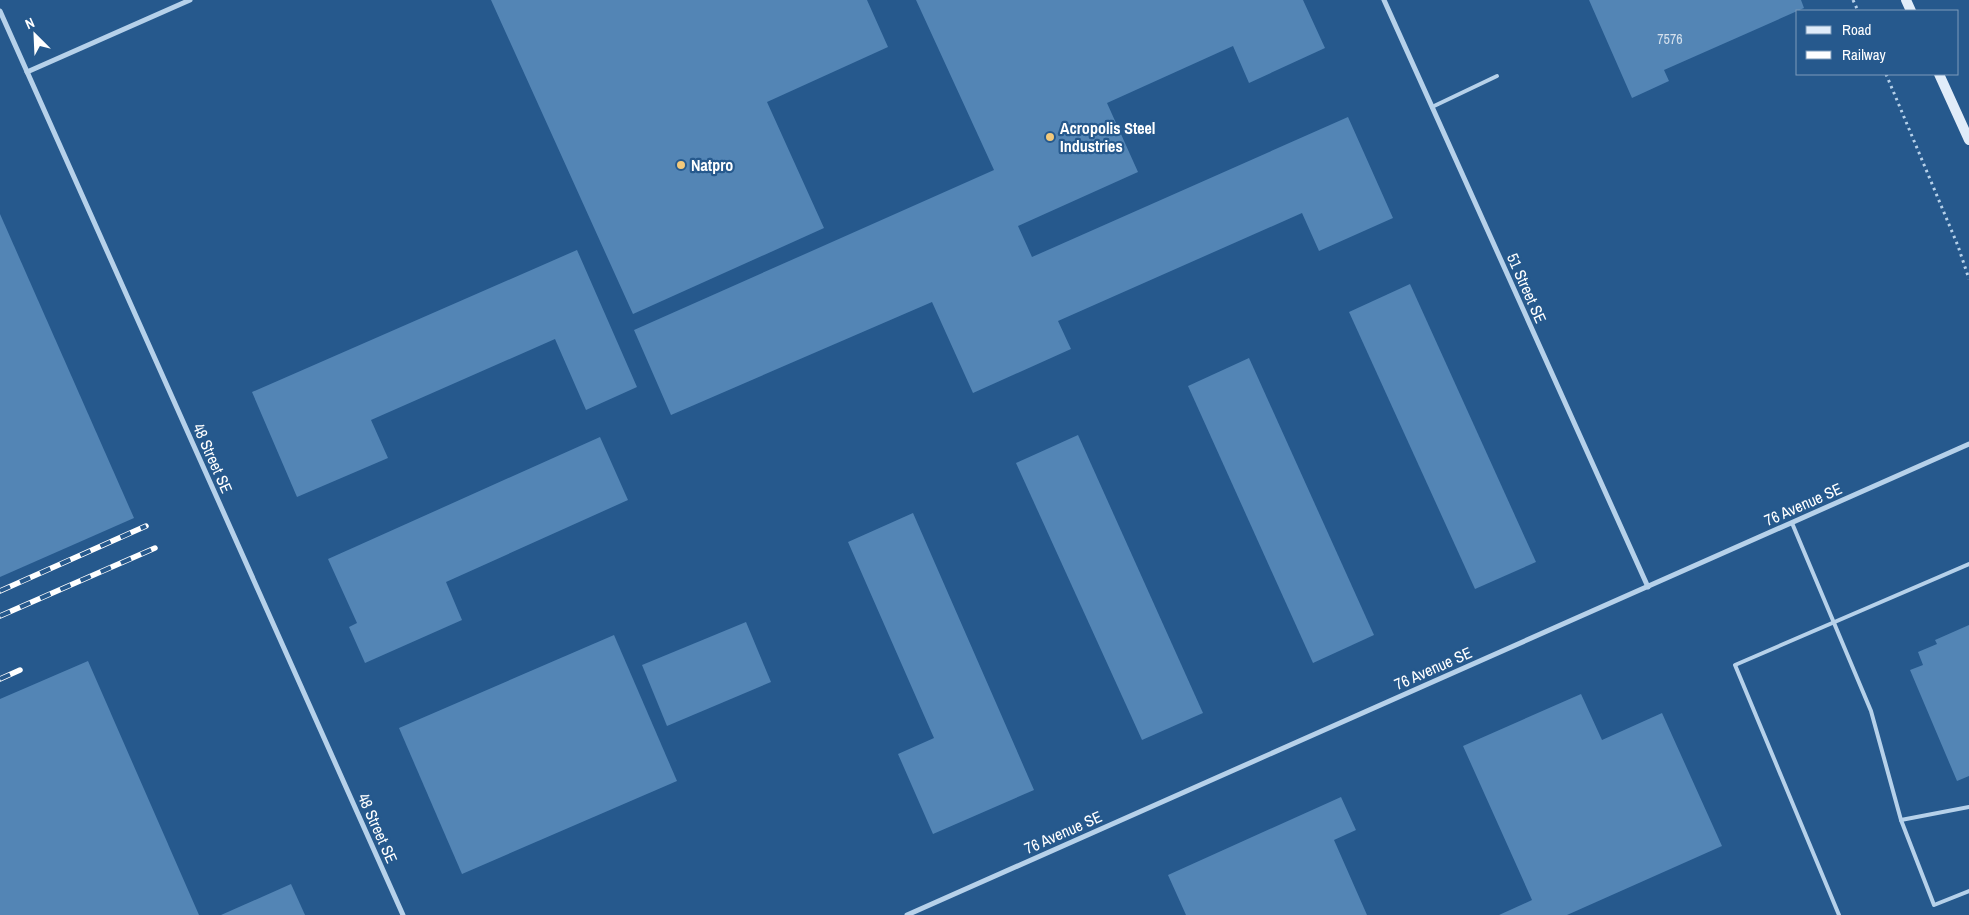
<svg xmlns="http://www.w3.org/2000/svg" width="1969" height="915" font-family="'Archivo Narrow',sans-serif">
<style>
.building{fill:#5385b5}
.lines{fill:none;stroke-linecap:round;stroke-linejoin:round}
.path{stroke:#b6d1ea;stroke-width:3;stroke-dasharray:2.5 4;stroke-linecap:butt}
.service{stroke:#b6d1ea;stroke-width:4}
.minor{stroke:#b6d1ea;stroke-width:5}
.secondary{stroke:#e0ecf9;stroke-width:10}
.rail-casing{stroke:#fff;stroke-width:5.5}
.rail{stroke:#26598d;stroke-width:4;stroke-dasharray:11;stroke-linecap:butt}
.poi-dot{fill:#f3c97b;stroke:#26598d;stroke-width:2}
.labels{text-anchor:middle;dominant-baseline:central;stroke-width:4.5;stroke-linejoin:round;paint-order:stroke}
.number-label{font-size:14px;fill:#d4e0ec}
.poi-label{font-size:16px;font-weight:bold;fill:#fff;stroke:#26598d;text-anchor:start}
.street-label{font-size:16px;fill:#fff;stroke:#26598d}
</style>
<rect width="100%" height="100%" fill="#26598d"/>
<g class="building">
<polygon points="491,0 867,0 888,47 767,102 824,228 633,314"/>
<polygon points="916,0 1303,0 1325,48 1249,83 1233,46 1107,103 1138,172 1018,226 1032,257 1348,117 1393,218 1319,251 1302,213 1058,321 1071,349 973,393 932,302 671,415 634,330 994,170"/>
<polygon points="1589,0 1801,0 1804,8 1664,70 1669,81 1632,98"/>
<polygon points="0,214 134,518 0,577"/>
<polygon points="577,250 637,387 586,410 555,339 371,420 388,458 297,497 252,392"/>
<polygon points="1410,284 1536,562 1475,589 1349,312"/>
<polygon points="1249,358 1374,635 1313,663 1188,386"/>
<polygon points="1078,435 1203,713 1142,740 1016,463"/>
<polygon points="600,437 628,500 446,582 462,620 365,663 349,627 357,623 328,559"/>
<polygon points="913,513 1034,790 933,834 898,754 934,738 848,542"/>
<polygon points="746,622 771,682 667,726 642,665"/>
<polygon points="1969,625 1969,776 1957,781 1910,670 1923,665 1918,652 1937,644 1935,640"/>
<polygon points="614,635 677,781 462,874 399,728"/>
<polygon points="88,661 199,915 0,915 0,699"/>
<polygon points="1581,694 1602,740 1662,713 1722,846 1567,915 1499,915 1532,900 1463,746"/>
<polygon points="1341,797 1356,830 1334,840 1367,915 1186,915 1168,875"/>
<polygon points="291,884 305,915 221,915"/>
</g>
<g class="lines">
<g class="path">
<polyline points="1853,0 1858,11"/>
<polyline points="1886,74 1958,246 1969,279"/>
</g>
<g class="service">
<polyline points="1432,107 1497,76"/>
<polyline points="1792,523 1871,711 1901,820 1934,905 1969,891"/>
<polyline points="1901,820 1969,807"/>
<polyline points="1839,915 1735,665 1969,564"/>
</g>
<g class="minor">
<polyline points="1384,0 1648,587"/>
<polyline points="0,11 403,915"/>
<polyline points="27,72 190,0"/>
<polyline points="907,915 1969,444"/>
</g>
<g class="secondary">
<polyline points="1906,0 1911,11"/>
<polyline points="1939,74 1969,140"/>
</g>
<g class="rail-casing">
<g id="rail">
<polyline points="0,591 146,526"/>
<polyline points="0,616 155,548"/>
<polyline points="0,679 20,670"/>
</g>
</g>
<use href="#rail" class="rail"/>
</g>
<g class="poi-dot">
<circle cx="1050" cy="137" r="5"/>
<circle cx="681" cy="165" r="5"/>
</g>
<g class="labels">
<g class="number-label">
<text x="1670" y="39">7576</text>
</g>
<g class="poi-label">
<text x="1060" y="128">Acropolis Steel<tspan x="1060" dy="18">Industries</tspan></text>
<text x="691" y="165">Natpro</text>
</g>
<g class="street-label">
<text transform="translate(1527 288) rotate(66)">51 Street SE</text>
<text transform="translate(213 458) rotate(66)">48 Street SE</text>
<text transform="translate(1803 504) rotate(-24)">76 Avenue SE</text>
<text transform="translate(1433 668) rotate(-24)">76 Avenue SE</text>
<text transform="translate(378 828) rotate(66)">48 Street SE</text>
<text transform="translate(1063 832) rotate(-24)">76 Avenue SE</text>
</g>
</g>
<rect x="1796" y="10" width="162" height="65" fill="#26598d" stroke="#7d9bbb"/>
<rect x="1806" y="26" width="25" height="8" fill="#e0ecf9" stroke="#7d9bbb"/>
<text x="1842" y="35" font-size="15" fill="#ffffff">Road</text>
<rect x="1806" y="51" width="25" height="8" fill="#ffffff" stroke="#7d9bbb"/>
<text x="1842" y="60" font-size="15" fill="#ffffff">Railway</text>
<g transform="translate(35 35) rotate(336)" stroke="#26598d" stroke-width="4" paint-order="stroke">
<path d="M0-4L9 19L0 12L-9 19Z" fill="#ffffff"/>
<text y="-8" font-size="14" font-weight="bold" text-anchor="middle" fill="#ffffff">N</text>
</g>
</svg>
